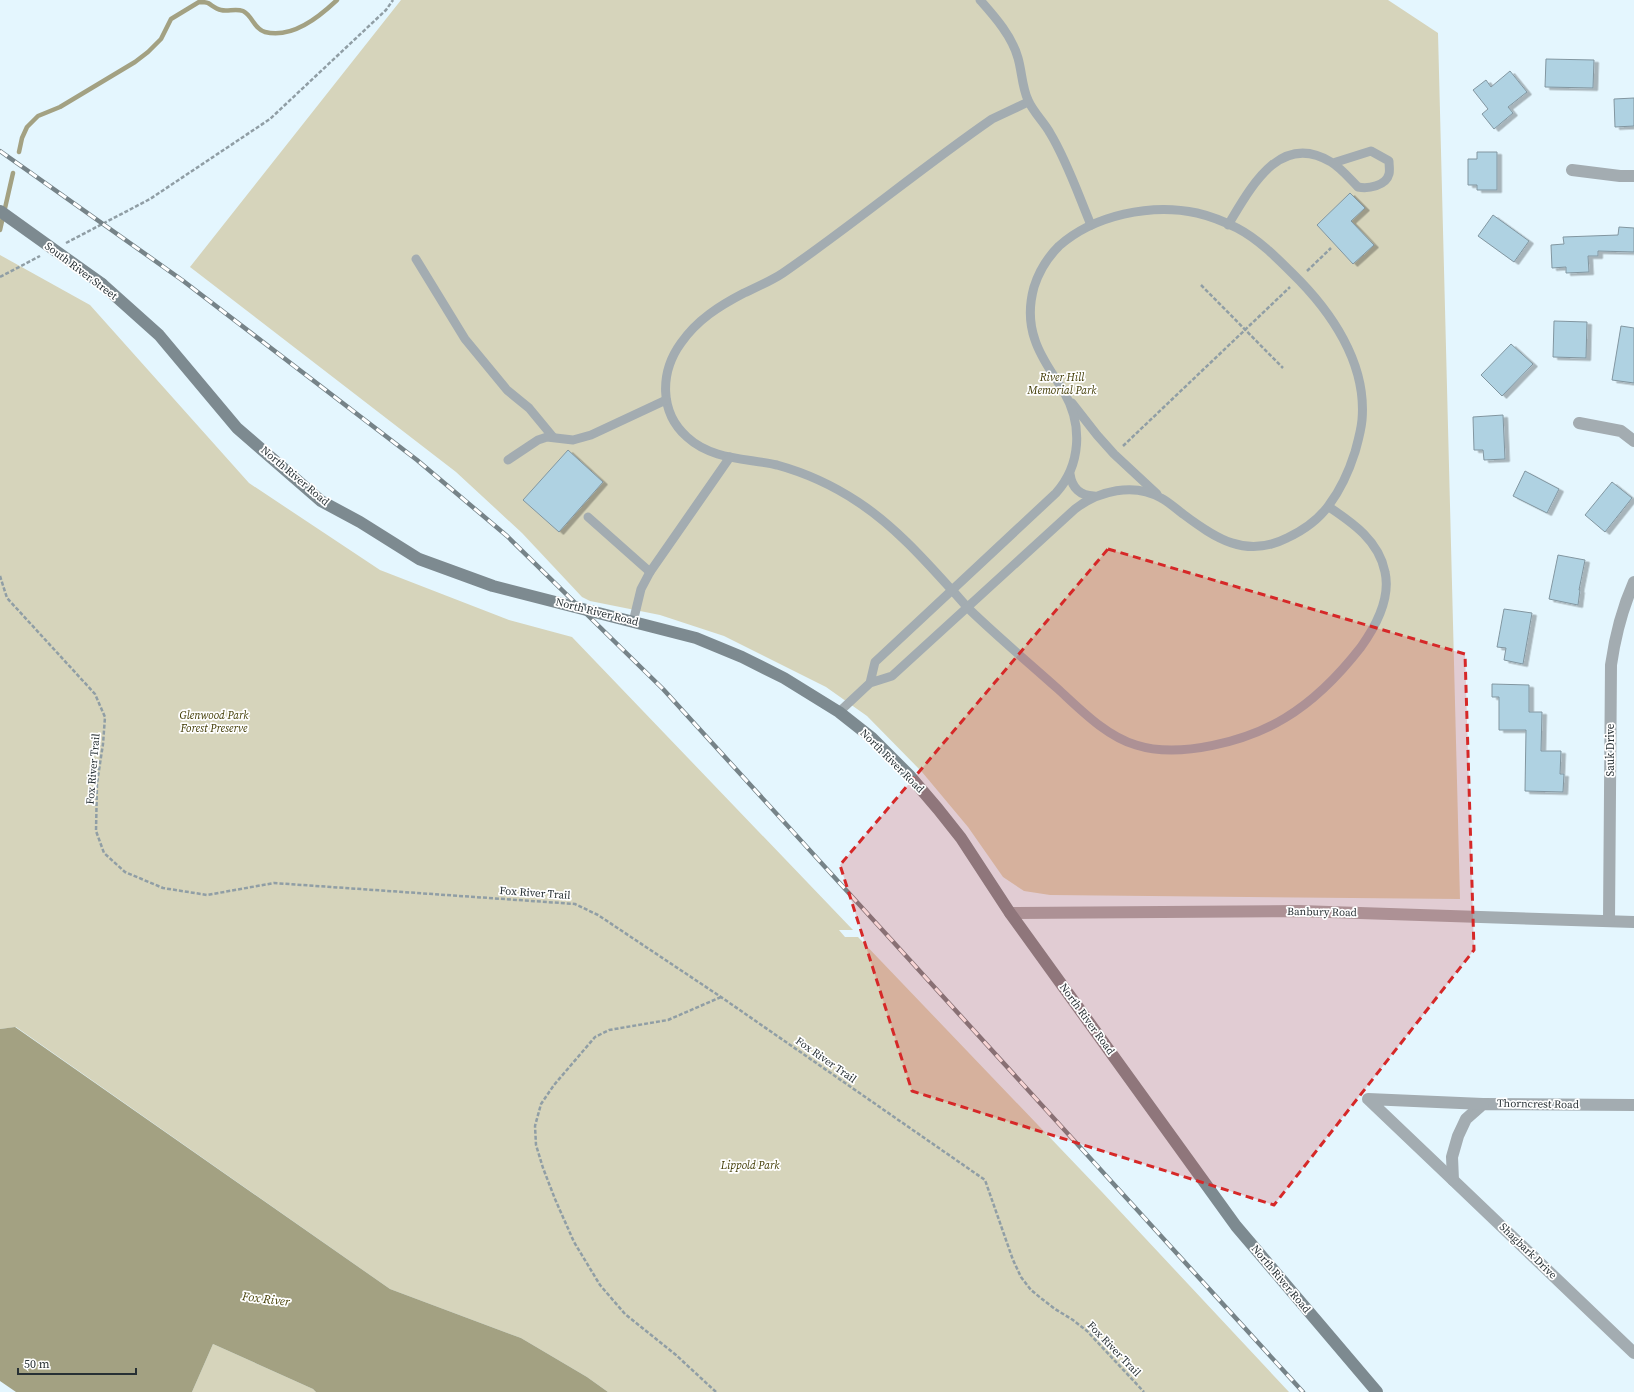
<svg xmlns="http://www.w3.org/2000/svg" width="1634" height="1392" font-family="'Source Serif 4',serif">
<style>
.green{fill:#d6d4bb}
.water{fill:#a3a182}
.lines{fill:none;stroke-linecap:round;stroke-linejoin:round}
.stream{stroke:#a3a182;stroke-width:4.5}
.building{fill:#afd2e2;stroke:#8296a0;filter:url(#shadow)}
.path{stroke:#909ea5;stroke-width:2.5;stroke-dasharray:4 2;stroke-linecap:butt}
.lane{stroke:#a3acb1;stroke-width:9}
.street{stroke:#a3acb1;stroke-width:12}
.secondary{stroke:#7d8a90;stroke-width:12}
.rail-casing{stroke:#768388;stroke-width:4.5}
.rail{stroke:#fff;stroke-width:3;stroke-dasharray:9;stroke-linecap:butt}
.secondary-bridge{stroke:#7d8a90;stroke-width:12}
.marked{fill:#d62828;fill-opacity:0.2;stroke:#d62828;stroke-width:3;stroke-dasharray:8 5;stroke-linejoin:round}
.labels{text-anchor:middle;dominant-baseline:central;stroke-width:3.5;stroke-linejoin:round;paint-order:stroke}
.street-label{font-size:11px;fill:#273034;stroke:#fff}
.park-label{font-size:11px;font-style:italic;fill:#3f3900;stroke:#fff}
.water-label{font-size:12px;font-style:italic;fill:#484209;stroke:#fff}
</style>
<defs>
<filter id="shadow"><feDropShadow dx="4.5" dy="2.5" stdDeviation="0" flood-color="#0004"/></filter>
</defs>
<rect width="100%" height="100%" fill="#e4f6fe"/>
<g class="green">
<polygon points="401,0 1388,0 1438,33 1460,899 1050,895 1024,891 1003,877 968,827 922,772 867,716 826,687 724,636 660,615 590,601 582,597 522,533 456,472 190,267"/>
<polygon points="0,255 90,305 249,483 380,570 509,620 572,637 853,930 839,930 845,937 858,937 1102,1192 1289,1392 608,1392 587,1377 521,1338 390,1289 16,1027 0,1029"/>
<polygon points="213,1344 313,1389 316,1392 192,1392"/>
</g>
<polygon class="water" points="15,1027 390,1289 521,1338 587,1377 608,1392 316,1392 313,1389 213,1344 192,1392 16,1392 0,1381 0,1029"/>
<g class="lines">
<g class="stream">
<path d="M19,152L22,138L27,127L38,116L60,107L135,62L148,52L161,39L171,19L199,2C202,2 206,2 208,3C213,6 216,9 221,10C228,12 235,8 243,11C252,15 254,29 265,32C292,39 319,17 337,0"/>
<polyline points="0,230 13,173"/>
</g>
</g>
<g class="building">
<polygon points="1546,59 1594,60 1593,88 1545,87"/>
<polygon points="1510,71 1527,92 1508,107 1513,113 1494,129 1482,114 1488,109 1473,90 1486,80 1491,87"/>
<polygon points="1634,98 1634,126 1615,127 1614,99"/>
<polygon points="1477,152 1497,152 1497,190 1477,190 1477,185 1468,185 1468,159 1477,159"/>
<polygon points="1350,193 1365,208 1351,221 1374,245 1353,264 1317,225"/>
<polygon points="1493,215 1529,241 1514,262 1478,236"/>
<polygon points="1619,227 1634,228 1634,252 1598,251 1598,256 1588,256 1589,272 1566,273 1566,267 1552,268 1551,245 1564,244 1563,237 1618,235"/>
<polygon points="1554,321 1587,322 1586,358 1553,357"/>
<polygon points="1621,326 1634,328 1634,383 1612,380"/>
<polygon points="1511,344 1533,364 1502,396 1481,375"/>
<polygon points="1503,415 1505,459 1484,460 1483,450 1474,450 1473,417"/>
<polygon points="568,450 603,482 559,532 523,500"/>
<polygon points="1525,471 1559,489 1547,513 1513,496"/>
<polygon points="1612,482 1632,498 1605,532 1585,515"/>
<polygon points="1558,555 1585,560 1579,590 1580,590 1578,605 1549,599"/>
<polygon points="1504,609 1532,613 1523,664 1504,660 1506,648 1497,647"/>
<polygon points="1492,684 1529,685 1529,712 1542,712 1541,751 1561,751 1560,774 1564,774 1563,792 1525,791 1526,730 1499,730 1499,697 1492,697"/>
</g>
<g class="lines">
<g class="path">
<polyline points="66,243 150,199 270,119 386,10 393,0"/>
<polyline points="1307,271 1331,248"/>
<polyline points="0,277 40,256"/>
<polyline points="1201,285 1283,368"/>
<polyline points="1123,446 1290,287"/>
<polyline points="0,576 7,598 95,694 105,717 103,744 97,783 96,831 104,853 125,872 163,888 207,895 274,883 575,904 598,915 721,997 985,1180 1013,1260 1021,1277 1031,1290 1042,1299 1055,1309 1073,1320 1087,1331 1144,1392"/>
<polyline points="716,1392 676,1355 625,1314 600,1285 574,1242 555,1199 543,1168 536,1145 535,1126 541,1104 554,1085 595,1037 609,1030 668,1020 721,997"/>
</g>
<g class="lane">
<path d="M980,0C995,17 1012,36 1018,58C1022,72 1022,87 1028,100C1033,112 1044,122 1050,133C1067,161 1078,194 1091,225"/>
<path d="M1028,102L992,119C921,168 854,224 783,273C771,281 757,287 744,293C719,306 697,320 681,343C660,372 659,412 687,437C712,460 746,458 777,465C806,473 834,486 858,502C893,525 922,557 950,588C957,595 963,603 970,610C998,637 1029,663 1058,689C1081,710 1106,736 1136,745C1180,759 1247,741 1285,718C1315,700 1340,674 1361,647C1376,626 1391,599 1385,572C1379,541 1353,523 1329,507"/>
<path d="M1228,225C1251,187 1280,131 1331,162C1341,168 1350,179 1358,187C1368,189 1386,186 1389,174C1390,171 1389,165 1389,161L1371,151L1333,163"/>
<polyline points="416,259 465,339 507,390 529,408 553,437"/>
<polyline points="1072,403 1097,435 1114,454 1157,494"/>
<polyline points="508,460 538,440 547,437 573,440 591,435 666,400"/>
<path d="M1070,474C1072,488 1080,496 1094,496"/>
<polyline points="588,517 650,572"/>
<polyline points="633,622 641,589 650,572 730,457"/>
<path d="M839,712L870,683L875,662L1056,493C1081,465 1083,425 1064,392C1054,375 1041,359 1035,340C1029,323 1029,305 1034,287C1039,271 1047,258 1059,246C1094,215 1151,203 1197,213C1210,216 1225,222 1237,228C1258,239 1276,257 1292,273C1331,311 1367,363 1362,420C1361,431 1358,441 1355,452C1349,471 1341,489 1329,505C1319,519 1302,531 1287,538C1246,559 1215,538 1183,514C1176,509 1169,502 1161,498C1134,482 1098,491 1075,509L892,676L870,683"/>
</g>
<g class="street">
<polyline points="1572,170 1620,176 1634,176"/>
<polyline points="1579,423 1621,431 1634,441"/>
<polyline points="1010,913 1299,911 1634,922"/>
<path d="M1609,921L1611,665C1615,637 1622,609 1634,582"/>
<polyline points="1634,1105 1483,1104 1466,1119 1458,1136 1452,1157 1453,1180 1634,1353"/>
<polyline points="1453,1180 1368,1099 1483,1104"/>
</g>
<polyline class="secondary" points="102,284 159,335 237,428 321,501 360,522 419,559 493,586 696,638 742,657 784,678 839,712 872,738 909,775 938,809 961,838 1010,913 1236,1226 1377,1392"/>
<g class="rail-casing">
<polyline id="rail" points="0,151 182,280 417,460 507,536 663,689 1303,1392"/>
</g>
<use href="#rail" class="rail"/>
<polyline class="secondary-bridge" points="0,211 102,284"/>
</g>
<path class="marked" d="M1108,549L1465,654L1474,950L1274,1205L912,1091L840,865Z"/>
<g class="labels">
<g class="street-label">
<text transform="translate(81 271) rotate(37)">South River Street</text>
<text transform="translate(295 476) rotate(40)">North River Road</text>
<text transform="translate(597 612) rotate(14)">North River Road</text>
<text transform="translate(1610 750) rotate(-90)">Sauk Drive</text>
<text transform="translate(892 761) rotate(45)">North River Road</text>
<text transform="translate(93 769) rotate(-85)">Fox River Trail</text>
<text transform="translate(535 893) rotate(4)">Fox River Trail</text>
<text transform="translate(1322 912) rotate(1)">Banbury Road</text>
<text transform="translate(1087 1019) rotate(54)">North River Road</text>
<text transform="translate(826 1060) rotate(35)">Fox River Trail</text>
<text transform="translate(1538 1104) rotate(1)">Thorncrest Road</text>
<text transform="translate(1528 1251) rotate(44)">Shagbark Drive</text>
<text transform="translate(1281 1279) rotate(50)">North River Road</text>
<text transform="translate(1114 1349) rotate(46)">Fox River Trail</text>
</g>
<g class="park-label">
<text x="1062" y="377">River Hill<tspan x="1062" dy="13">Memorial Park</tspan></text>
<text x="214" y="715">Glenwood Park<tspan x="214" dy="13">Forest Preserve</tspan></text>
<text x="750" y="1165">Lippold Park</text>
</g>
<g class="water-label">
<text transform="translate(266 1299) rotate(7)">Fox River</text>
</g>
</g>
<path d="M18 1368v6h118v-6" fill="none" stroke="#273034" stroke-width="2"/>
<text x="24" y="1368" font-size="12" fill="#273034" stroke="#ffffff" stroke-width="3" paint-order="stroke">50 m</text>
</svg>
